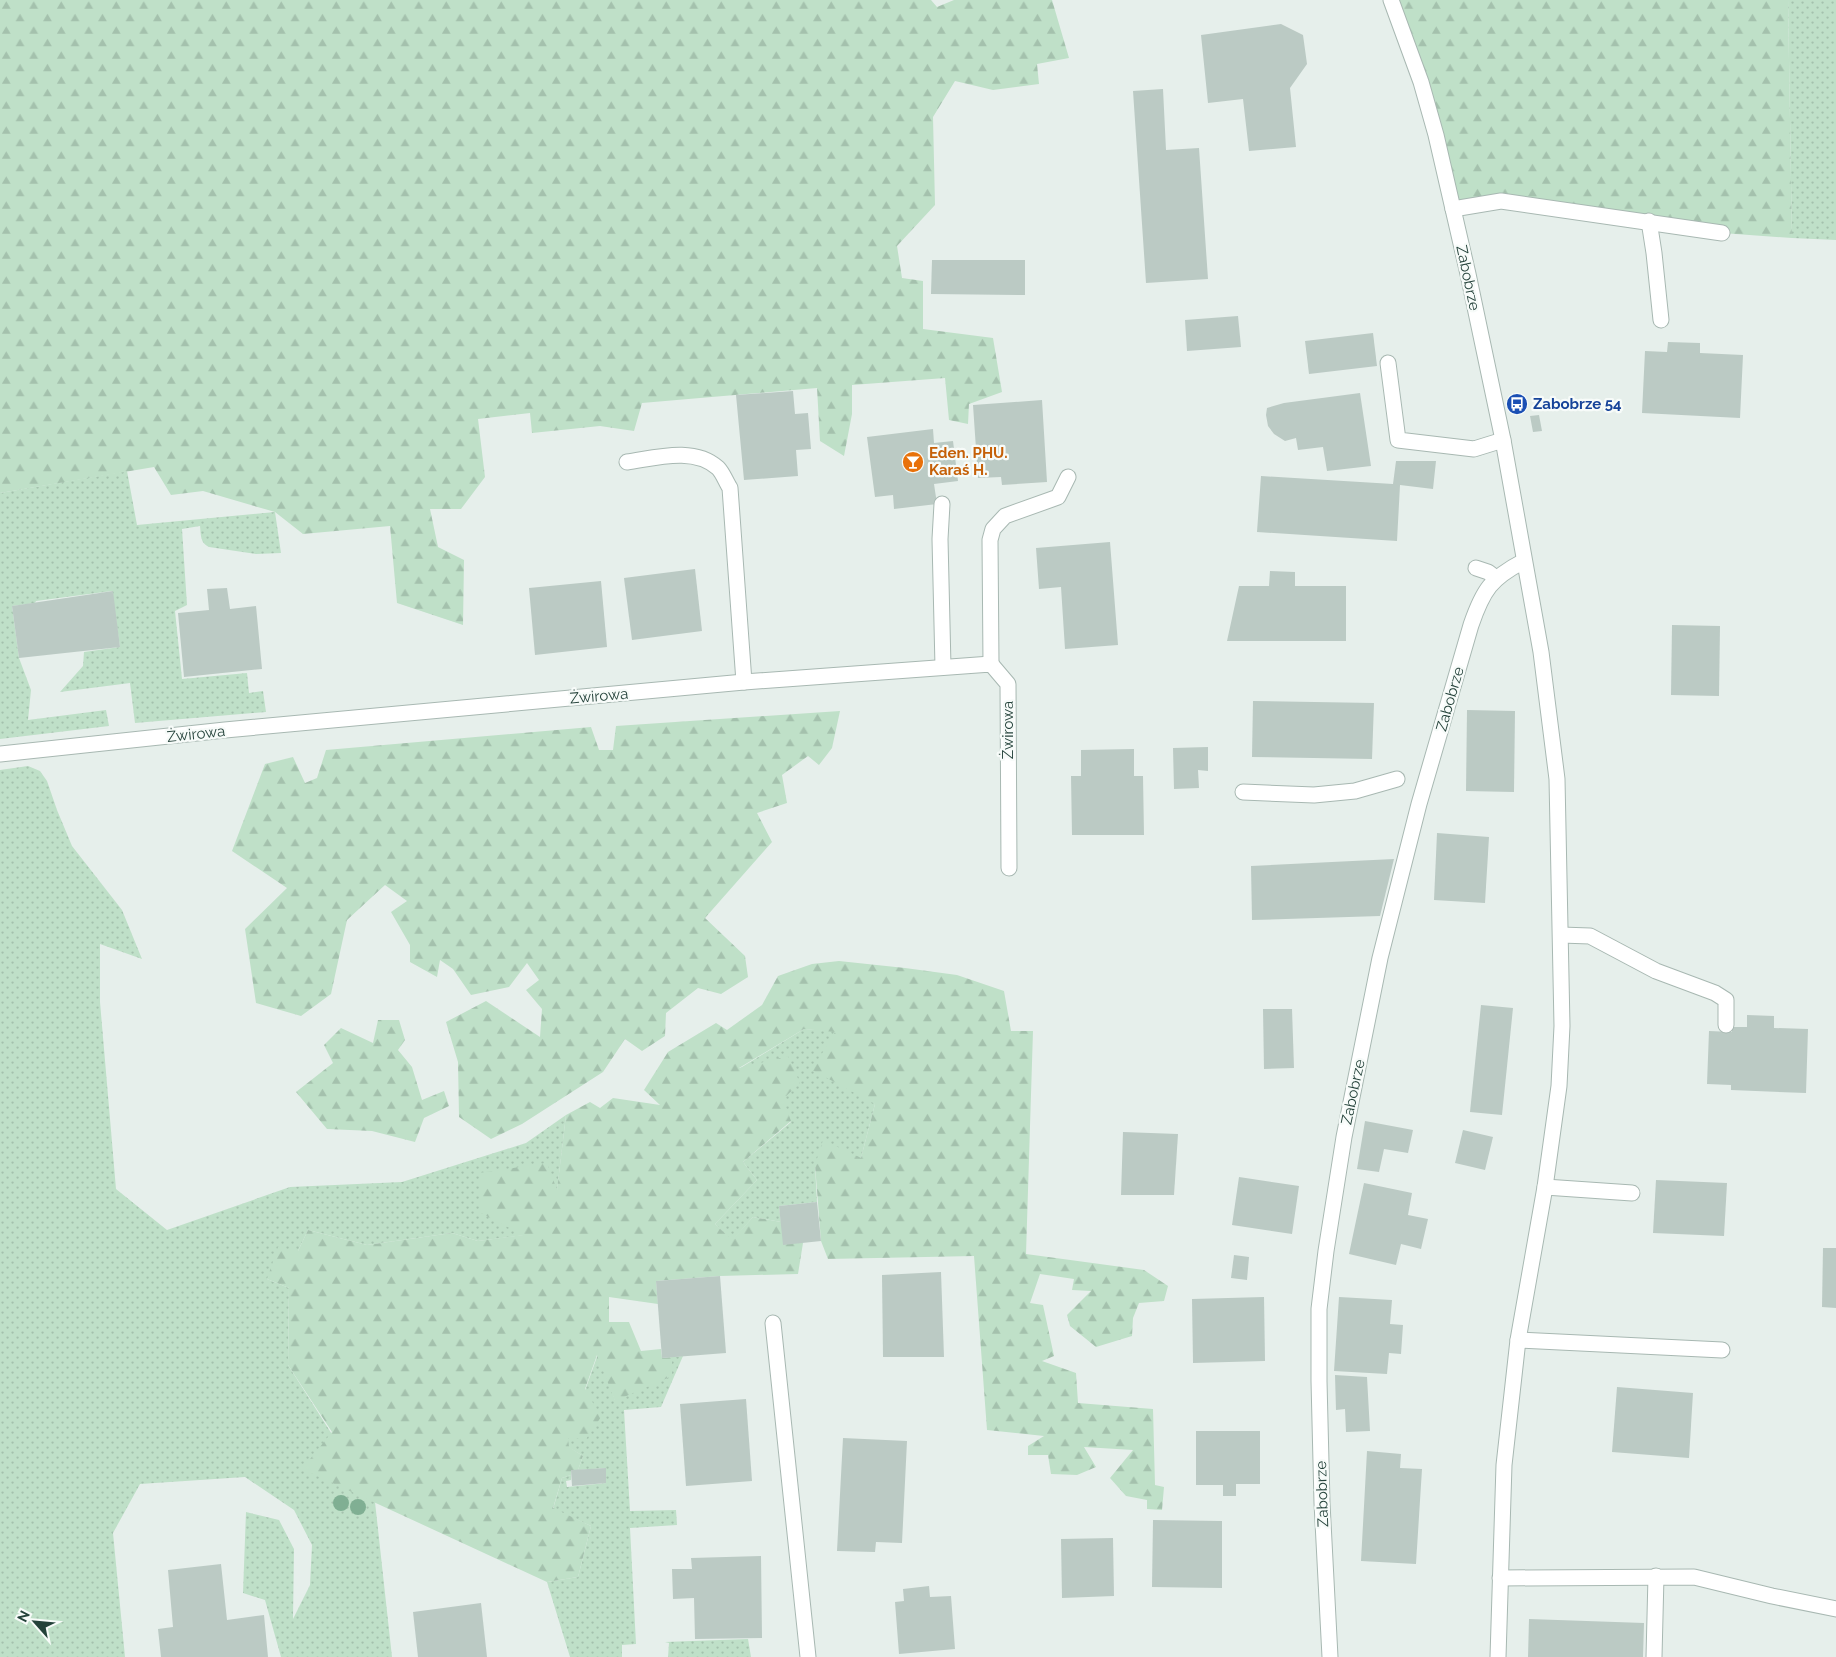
<svg xmlns="http://www.w3.org/2000/svg" width="1836" height="1657" font-family="Raleway,sans-serif">
<style>
.grass{fill:url(#grass-dots)}
.forest{fill:url(#forest-firs)}
.building{fill:#bbcac4}
.lines{fill:none;stroke-linecap:round;stroke-linejoin:round}
.lane-casing{stroke:#a8b8b2;stroke-width:17}
.street-casing{stroke:#a8b8b2;stroke-width:17}
.lane{stroke:#fff;stroke-width:15}
.street{stroke:#fff;stroke-width:15}
.tree{fill:#80af93}
.labels{text-anchor:middle;dominant-baseline:central;stroke-width:4.5;stroke-linejoin:round;paint-order:stroke}
.street-label{font-size:15px;fill:#24423a;stroke:#f7fbf9}
.transit-label{font-size:15px;font-weight:bold;fill:#164399;stroke:#f7fbf9;text-anchor:start}
.food-label{font-size:15px;font-weight:bold;fill:#c56008;stroke:#f7fbf9;text-anchor:start}
</style>
<defs>
<pattern id="grass-dots" width="8" height="8" patternUnits="userSpaceOnUse" patternTransform="scale(1.25)"><rect width="8" height="8" fill="#bfe0c8"/><path d="M2 2h.1M6 6h.1" fill="none" stroke="#a4c1ad" stroke-width="1.8" stroke-linecap="round"/></pattern>
<pattern id="forest-firs" width="22" height="20" patternUnits="userSpaceOnUse" patternTransform="scale(1.25)"><rect width="22" height="20" fill="#bfe0c8"/><path d="M5 1l3.5 6h-7zM16 11l3.5 6h-7z" fill="#a4c1ad"/></pattern>
</defs>
<rect width="100%" height="100%" fill="#e6efeb"/>
<g class="grass">
<polygon points="1788,0 1836,0 1836,240 1792,238"/>
<path d="M127,471L137,525L275,512L281,553L256,554L209,547C200,543 201,535 200,526L182,529L187,605L175,611L182,679L247,673L249,693L263,691L266,712L135,723L130,683L60,692L83,666L84,652L120,647L112,591L36,601L35,603L12,606L19,658L31,690L28,720L106,710L109,726L0,739V493Z"/>
<polygon points="28,766 40,771 47,781 57,810 72,846 122,910 142,959 100,944 100,1002 116,1189 167,1230 290,1187 402,1182 526,1143 566,1115 557,1191 525,1235 478,1241 452,1233 367,1245 308,1230 298,1251 267,1279 289,1288 288,1365 375,1502 392,1657 281,1657 265,1600 243,1593 246,1512 279,1520 294,1549 293,1619 310,1585 312,1545 294,1510 245,1477 140,1484 113,1533 125,1657 0,1657 0,770"/>
<polygon points="804,1029 835,1031 875,1104 861,1158 815,1165 817,1202 779,1206 781,1222 753,1217 732,1241 715,1224 757,1180 743,1162 791,1122 737,1070"/>
<polygon points="598,1354 615,1400 672,1357 683,1356 661,1407 624,1410 630,1511 676,1510 677,1525 630,1528 636,1644 622,1645 622,1657 570,1657 547,1582 578,1577 591,1526 553,1509 562,1478 571,1475 571,1480 566,1481 567,1487 606,1483 606,1468 578,1470 583,1456 568,1447 568,1438"/>
<polygon points="748,1639 751,1657 668,1657 669,1643 665,1642"/>
</g>
<g class="forest">
<polygon points="0,0 931,0 937,7 954,0 1052,0 1069,58 1037,64 1039,84 993,90 955,81 933,117 935,205 897,246 902,278 923,281 923,329 993,338 1002,392 969,404 968,424 949,420 945,378 852,385 852,414 844,456 820,441 817,388 642,403 634,431 600,426 532,433 530,413 478,419 485,477 461,509 430,509 438,547 464,560 463,625 397,603 390,526 303,534 275,512 203,491 171,495 154,467 0,493"/>
<polygon points="1391,0 1788,0 1792,238 1722,233 1501,201 1453,208"/>
<polygon points="840,711 832,748 819,765 808,756 782,775 787,803 757,813 772,842 705,918 745,956 748,977 721,994 698,988 666,1013 665,1036 642,1051 625,1039 603,1072 522,1124 491,1139 459,1117 458,1062 446,1022 486,1001 540,1037 542,1009 526,990 539,980 527,963 509,987 471,995 453,969 440,960 437,977 410,962 410,945 391,912 407,901 385,885 347,920 331,994 301,1016 256,1003 245,929 287,888 232,851 265,764 293,757 305,783 317,778 326,750 591,727 599,750 613,750 616,726"/>
<polygon points="839,961 905,968 957,975 1004,991 1011,1031 1033,1031 1026,1254 1144,1270 1168,1286 1164,1301 1139,1303 1133,1318 1132,1336 1096,1347 1070,1326 1067,1315 1091,1291 1072,1290 1074,1279 1040,1274 1030,1303 1043,1305 1054,1356 1042,1361 1076,1373 1078,1403 1153,1409 1155,1485 1164,1487 1162,1510 1147,1509 1147,1500 1126,1496 1110,1478 1133,1450 1084,1447 1096,1467 1077,1475 1051,1474 1048,1455 1028,1455 1028,1446 1044,1436 987,1430 974,1256 828,1259 821,1241 815,1165 823,1140 861,1158 875,1104 812,1070 835,1032 804,1029 739,1068 788,1056 800,1083 783,1099 791,1121 743,1162 757,1180 715,1224 732,1240 753,1217 781,1222 803,1243 798,1274 720,1276 656,1281 658,1304 609,1297 609,1322 629,1322 641,1351 661,1349 662,1358 672,1357 672,1376 615,1401 597,1355 585,1389 601,1417 586,1439 568,1438 569,1447 583,1456 578,1470 571,1470 571,1475 562,1478 553,1508 591,1526 578,1577 547,1582 302,1469 332,1432 288,1365 289,1288 267,1279 278,1247 298,1251 308,1230 367,1245 452,1233 478,1241 523,1235 479,1212 479,1173 547,1163 557,1190 566,1115 590,1102 600,1108 613,1098 660,1105 644,1090 668,1052 716,1023 727,1030 762,1005 778,976 812,964"/>
<polygon points="378,1020 399,1020 405,1040 398,1050 412,1067 422,1100 444,1091 449,1106 424,1118 415,1142 372,1131 327,1129 296,1092 333,1063 324,1045 341,1028 373,1043"/>
</g>
<g class="building">
<polygon points="1281,24 1303,35 1307,64 1290,88 1296,147 1249,151 1243,99 1208,103 1201,35"/>
<polygon points="1163,89 1166,150 1199,148 1208,279 1146,283 1133,91"/>
<polygon points="932,260 1025,260 1025,295 931,294"/>
<polygon points="1238,316 1241,347 1187,351 1185,320"/>
<polygon points="1373,333 1377,366 1309,374 1305,341"/>
<polygon points="1668,342 1700,343 1700,353 1743,355 1740,418 1642,413 1645,351 1667,352"/>
<polygon points="793,391 795,414 808,413 811,449 796,450 798,476 744,480 736,395"/>
<polygon points="1360,393 1371,466 1327,471 1323,447 1298,450 1296,438 1285,441 1274,434 1268,426 1266,415 1267,408 1284,403"/>
<polygon points="1042,400 1047,482 1002,485 1001,477 978,478 973,405"/>
<polygon points="1539,415 1542,431 1533,432 1530,416"/>
<polygon points="933,429 934,443 953,441 958,481 934,484 937,504 894,509 893,495 875,497 867,437"/>
<polygon points="1396,461 1436,461 1433,489 1400,485 1397,541 1257,532 1261,476 1393,484"/>
<polygon points="1110,542 1118,645 1065,649 1061,587 1039,589 1036,548"/>
<polygon points="695,569 702,631 632,640 624,578"/>
<polygon points="1270,571 1295,572 1295,586 1346,586 1346,641 1227,641 1239,586 1269,586"/>
<polygon points="601,581 607,647 535,655 529,588"/>
<polygon points="227,588 230,609 256,606 262,669 184,677 178,613 209,610 207,589"/>
<polygon points="113,591 120,647 19,658 12,606"/>
<polygon points="1672,625 1720,626 1719,696 1671,695"/>
<polygon points="1253,701 1374,703 1372,759 1252,757"/>
<polygon points="1467,710 1515,711 1514,792 1466,791"/>
<polygon points="1208,747 1208,771 1198,770 1199,788 1174,789 1173,748"/>
<polygon points="1134,749 1134,776 1143,776 1144,835 1072,835 1071,776 1081,776 1081,750"/>
<polygon points="1437,833 1489,837 1485,903 1434,900"/>
<polygon points="1394,859 1380,916 1252,920 1251,866"/>
<polygon points="1481,1005 1513,1008 1502,1115 1470,1112"/>
<polygon points="1263,1009 1292,1009 1294,1068 1264,1069"/>
<polygon points="1747,1015 1774,1016 1774,1028 1808,1029 1806,1093 1731,1090 1731,1085 1707,1084 1709,1031 1732,1032 1732,1027 1747,1027"/>
<polygon points="1365,1121 1413,1130 1408,1153 1384,1149 1379,1172 1357,1169"/>
<polygon points="1463,1130 1493,1137 1485,1170 1455,1163"/>
<polygon points="1123,1132 1178,1134 1174,1195 1121,1195"/>
<polygon points="1239,1177 1299,1186 1292,1234 1232,1225"/>
<polygon points="1656,1180 1727,1183 1724,1236 1653,1233"/>
<polygon points="1364,1183 1412,1193 1408,1215 1428,1219 1421,1249 1401,1244 1396,1265 1349,1254"/>
<polygon points="817,1202 821,1241 783,1245 779,1206"/>
<polygon points="1823,1248 1836,1248 1836,1308 1822,1307"/>
<polygon points="1234,1255 1249,1257 1247,1280 1231,1278"/>
<polygon points="941,1272 944,1357 883,1357 882,1275"/>
<polygon points="720,1276 726,1353 662,1358 656,1281"/>
<polygon points="1264,1297 1265,1361 1193,1363 1192,1299"/>
<polygon points="1339,1297 1392,1300 1390,1324 1403,1325 1401,1354 1389,1353 1387,1374 1334,1371"/>
<polygon points="1335,1375 1367,1377 1370,1431 1346,1432 1345,1409 1336,1410"/>
<polygon points="1617,1387 1693,1393 1689,1458 1612,1452"/>
<polygon points="746,1399 752,1481 686,1486 680,1404"/>
<polygon points="1196,1431 1260,1431 1260,1484 1236,1484 1236,1496 1223,1496 1223,1485 1196,1485"/>
<polygon points="843,1438 907,1441 902,1543 876,1542 875,1552 837,1551"/>
<polygon points="1367,1451 1401,1454 1400,1468 1422,1469 1416,1564 1361,1561"/>
<polygon points="606,1468 606,1483 572,1486 571,1470"/>
<polygon points="1153,1520 1222,1521 1222,1588 1152,1587"/>
<polygon points="1113,1538 1114,1596 1062,1598 1061,1539"/>
<polygon points="761,1556 762,1638 695,1639 694,1598 673,1599 672,1569 692,1569 691,1558"/>
<polygon points="221,1564 227,1620 264,1615 268,1657 161,1657 158,1629 173,1627 168,1570"/>
<polygon points="929,1586 930,1597 951,1596 955,1649 899,1654 895,1602 904,1601 903,1589"/>
<polygon points="481,1603 487,1657 418,1657 413,1612"/>
<polygon points="1529,1619 1644,1623 1643,1657 1528,1657"/>
</g>
<g class="lines">
<g class="lane-casing">
<g id="lane">
<polyline points="1453,209 1501,201 1722,233"/>
<polyline points="1649,221 1654,253 1661,320"/>
<polyline points="1388,363 1398,440 1474,449 1503,440"/>
<path d="M627,462C655,458 694,446 718,468C723,473 726,482 730,488L744,682"/>
<polyline points="942,504 940,539 943,667"/>
<polyline points="1476,568 1488,572 1496,578"/>
<polyline points="991,664 990,540 993,529 1005,516 1058,497 1068,477"/>
<polyline points="1243,792 1314,795 1355,791 1397,779"/>
<polyline points="1561,935 1590,936 1656,971 1715,993 1726,1000 1726,1025"/>
<polyline points="1545,1187 1632,1193"/>
<polyline points="773,1323 808,1657"/>
<polyline points="1518,1340 1722,1350"/>
<polyline points="1500,1578 1694,1577 1772,1596 1836,1609"/>
<polyline points="1654,1657 1656,1576"/>
</g>
</g>
<g class="street-casing">
<g id="street">
<polyline points="1391,0 1421,82 1436,135 1468,274 1503,440 1541,652 1557,779 1562,1026 1559,1086 1545,1187 1518,1340 1504,1465 1498,1657"/>
<polyline points="0,754 225,730 744,682 991,664 1008,684 1009,868"/>
<path d="M1330,1657L1322,1503L1319,1381V1309L1326,1251L1344,1137L1380,958L1419,804L1471,625C1483,590 1491,578 1524,561"/>
</g>
</g>
<use href="#lane" class="lane"/>
<use href="#street" class="street"/>
</g>
<g class="tree">
<circle cx="341" cy="1503" r="8"/>
<circle cx="358" cy="1507" r="8"/>
</g>
<defs>
<g id="bus-disc" transform="scale(1.125)"><circle r="9.5" fill="#1a4fb4" stroke="#f7fbf9"/><path d="M-5-6H5V4H4V6H2V4H-2V6H-4V4H-5ZM-3.5-4V0h7V-4ZM-3.5 1.2v1.5H-2V1.2ZM2 1.2v1.5H3.5V1.2Z" fill="#fff"/></g>
<g id="bar-disc" transform="scale(1.125)"><circle r="9.5" fill="#e8710a" stroke="#f7fbf9"/><path d="M-6-5H6L.8 .8V4.5H3.5V6h-7V4.5H-.8V.8Z" fill="#fff"/></g>
</defs>
<g fill-rule="evenodd">
<use href="#bus-disc" x="1517" y="404"/>
<use href="#bar-disc" x="913" y="462"/>
</g>
<g class="labels">
<g class="street-label">
<text transform="translate(1468 278) rotate(78)">Zabobrze</text>
<text transform="translate(599 696) rotate(-5)">Żwirowa</text>
<text transform="translate(1450 699) rotate(-74)">Zabobrze</text>
<text transform="translate(1008 730) rotate(-90)">Żwirowa</text>
<text transform="translate(196 734) rotate(-6)">Żwirowa</text>
<text transform="translate(1353 1092) rotate(-78)">Zabobrze</text>
<text transform="translate(1322 1494) rotate(-92)">Zabobrze</text>
</g>
<g class="transit-label">
<text x="1533" y="404">Zabobrze 54</text>
</g>
<g class="food-label">
<text x="929" y="453">Eden. PHU.<tspan x="929" dy="17">Karaś H.</tspan></text>
</g>
</g>
<g transform="translate(35 1622) rotate(297)" stroke="#f7fbf9" stroke-width="4" paint-order="stroke">
<path d="M0-4L9 19L0 12L-9 19Z" fill="#24423a"/>
<text y="-8" font-size="14" font-weight="bold" text-anchor="middle" fill="#24423a">N</text>
</g>
</svg>
